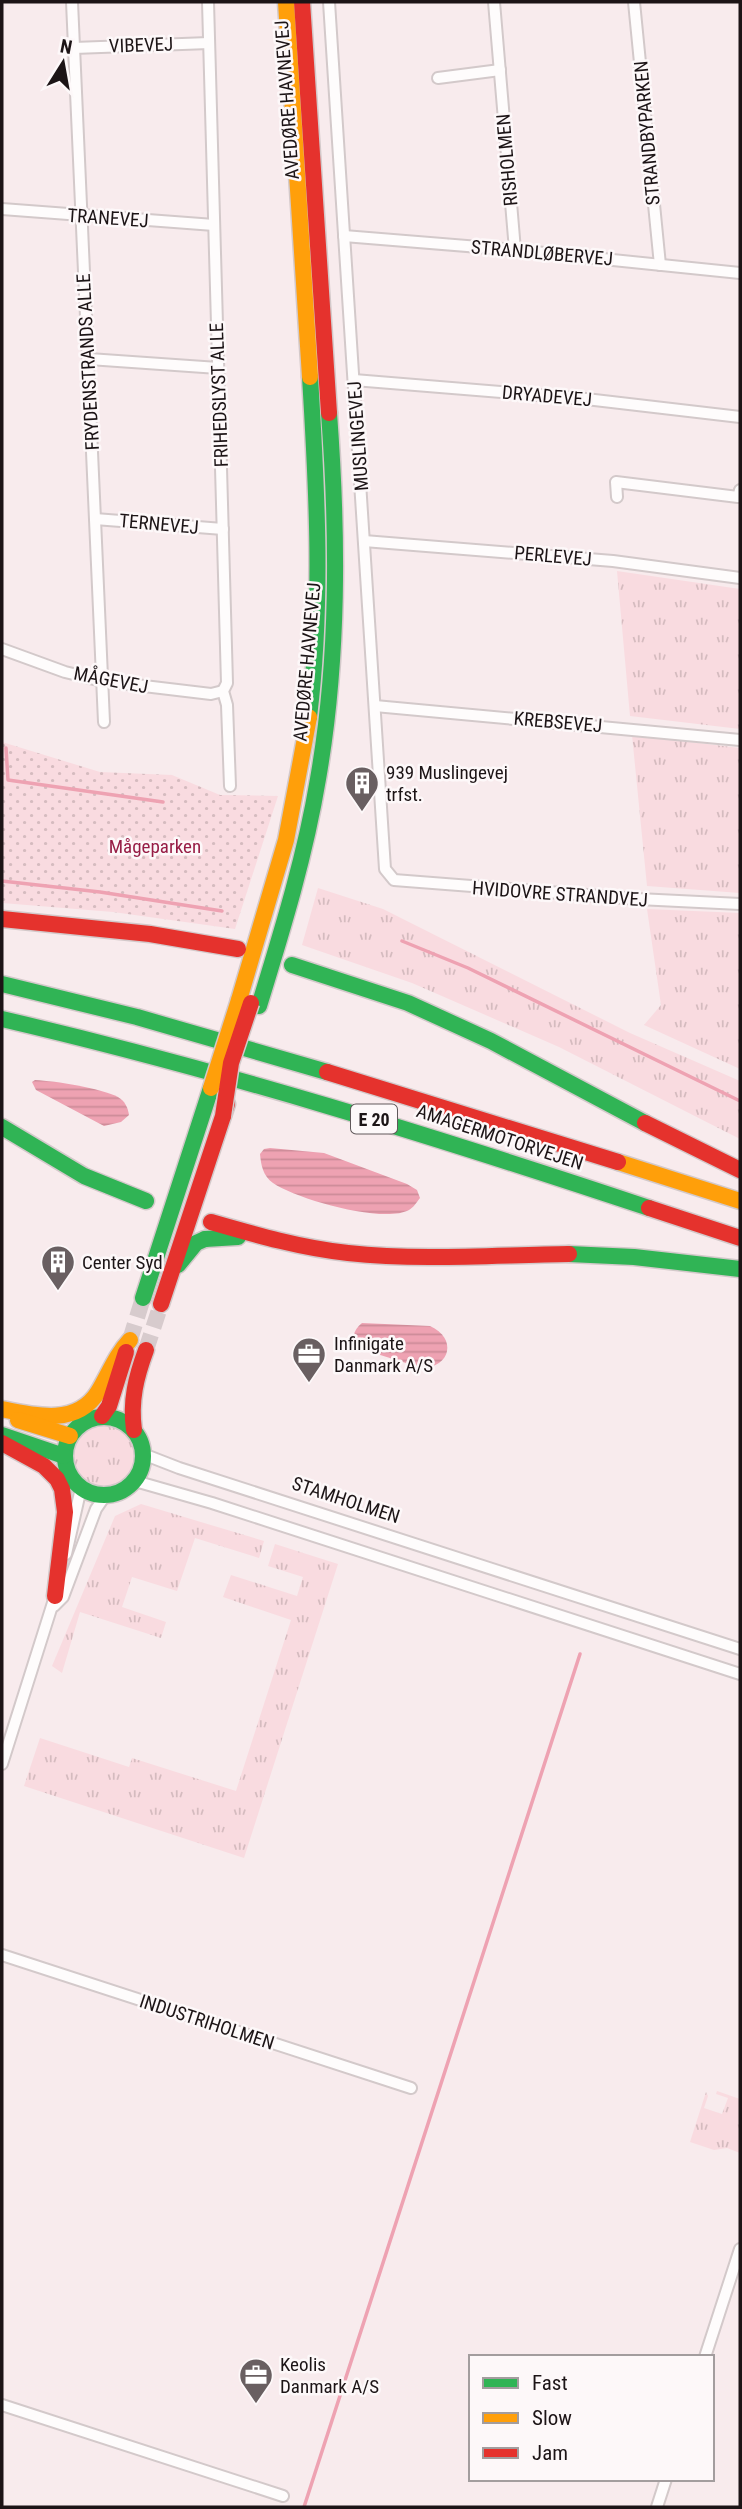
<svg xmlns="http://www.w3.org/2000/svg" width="742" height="2509" font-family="'Roboto Condensed',sans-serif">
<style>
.grass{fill:url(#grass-tufts)}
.park{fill:url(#park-dots)}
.water{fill:url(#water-rules)}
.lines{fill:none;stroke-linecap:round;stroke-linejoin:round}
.stream{stroke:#eea2b2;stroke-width:3.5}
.secondary-tunnel{stroke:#d7cbcd;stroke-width:16;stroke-dasharray:16 8;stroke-linecap:butt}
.street-casing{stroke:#d3c9ca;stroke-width:14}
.fast-casing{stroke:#d3c9ca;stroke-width:19}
.slow-casing{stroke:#d3c9ca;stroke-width:19}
.jam-casing{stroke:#d3c9ca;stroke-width:19}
.street{stroke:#fefcfc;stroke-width:10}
.fast{stroke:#30b455;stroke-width:16}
.slow{stroke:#ff9f0a;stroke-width:16}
.jam{stroke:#e5322d;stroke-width:16}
.slow-bridge-casing{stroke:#d3c9ca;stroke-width:19;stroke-linecap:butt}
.jam-bridge-casing{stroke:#d3c9ca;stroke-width:19;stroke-linecap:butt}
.slow-bridge{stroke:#ff9f0a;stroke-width:16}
.jam-bridge{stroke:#e5322d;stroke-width:16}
.labels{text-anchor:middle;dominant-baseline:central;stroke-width:5;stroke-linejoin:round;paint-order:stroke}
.shield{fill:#fdf8f9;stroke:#60585a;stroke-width:2}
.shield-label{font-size:18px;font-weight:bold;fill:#1c1416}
.street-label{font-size:19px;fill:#1c1416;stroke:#fdf8f9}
.poi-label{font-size:19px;fill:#1c1416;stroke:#fdf8f9;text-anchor:start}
.park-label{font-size:19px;fill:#971d46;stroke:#fdf8f9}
</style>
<defs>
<pattern id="grass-tufts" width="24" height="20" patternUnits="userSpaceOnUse" patternTransform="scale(1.75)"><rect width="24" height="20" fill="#f9dbe0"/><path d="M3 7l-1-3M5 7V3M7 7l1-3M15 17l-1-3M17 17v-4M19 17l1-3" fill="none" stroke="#d5bbbf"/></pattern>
<pattern id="park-dots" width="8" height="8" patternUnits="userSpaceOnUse" patternTransform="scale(1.75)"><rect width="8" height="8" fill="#f9dbe0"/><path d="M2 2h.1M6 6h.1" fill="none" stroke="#d5bbbf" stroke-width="1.8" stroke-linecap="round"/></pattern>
<pattern id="water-rules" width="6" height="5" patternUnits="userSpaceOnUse" patternTransform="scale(1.75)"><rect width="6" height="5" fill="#eea2b2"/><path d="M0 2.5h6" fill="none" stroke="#cc8b98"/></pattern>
</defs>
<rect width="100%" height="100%" fill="#f8ebed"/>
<g class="grass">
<polygon points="617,571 740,589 740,729 630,716"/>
<polygon points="632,735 740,748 740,893 647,886"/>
<polygon points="318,888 383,909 630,1033 740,1081 740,1139 559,1047 412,983 302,945"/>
<polygon points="647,909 740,913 740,1069 644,1025 661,1005"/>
<circle cx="105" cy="1456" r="32"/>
<polygon points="141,1504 264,1541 259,1558 195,1538 177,1591 132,1577 122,1607 166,1622 161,1638 80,1612 62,1673 52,1666 115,1516"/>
<polygon points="275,1544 338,1564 244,1858 24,1786 40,1738 129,1767 132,1758 236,1791 291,1620 223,1597 231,1575 297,1596 303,1577 268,1566"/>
<polygon points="717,2091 740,2099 740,2153 727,2148 714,2150 690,2142 706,2092 708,2096 704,2108 722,2114 728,2098 716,2094"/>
</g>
<polygon class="park" points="2,742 100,772 172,775 220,795 278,796 235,929 113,912 2,903"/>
<g class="water">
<path d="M35,1080C56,1081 100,1088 118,1097C125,1101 128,1108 129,1115L121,1122L104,1126L36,1090L32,1082Z"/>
<path d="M270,1148L324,1153L407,1184L417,1190L420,1198C417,1202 413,1208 409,1210C383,1224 296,1199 273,1183C263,1176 261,1165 260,1154L264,1149Z"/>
<path d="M362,1323L430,1326C457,1338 451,1367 422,1368L361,1349C351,1340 352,1331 362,1323Z"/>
</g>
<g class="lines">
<g class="stream">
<polyline points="6,748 8,780 163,802"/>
<polyline points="2,881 100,892 222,911"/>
<polyline points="402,941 468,968 740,1101"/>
<polyline points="304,2507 580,1654"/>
</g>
<g class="secondary-tunnel">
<polyline points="130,1340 143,1298"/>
<polyline points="146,1350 161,1304"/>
</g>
<g class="street-casing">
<g id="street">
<polyline points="72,2 104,722"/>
<polyline points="208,2 227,683 223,691 227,705 230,786"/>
<polyline points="329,2 385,869 394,880 638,899 740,904"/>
<polyline points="494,2 515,250"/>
<polyline points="634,2 660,265"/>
<polyline points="74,48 209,43"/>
<polyline points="438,78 500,70"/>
<polyline points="2,209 214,225"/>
<polyline points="344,236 515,250 740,273"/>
<polyline points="89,359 218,368"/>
<polyline points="354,380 586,399 740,417"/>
<polyline points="617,497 616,482 738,497 740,490"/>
<polyline points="95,519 223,529"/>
<polyline points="364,541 613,561 740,578"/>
<polyline points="2,649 65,672 102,681 211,694 223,691"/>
<polyline points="375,706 740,740"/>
<polyline points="143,1454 179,1468 740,1649"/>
<polyline points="135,1481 212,1503 740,1674"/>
<polyline points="66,1554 81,1488"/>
<polyline points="54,1606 63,1597 96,1509 105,1496"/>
<polyline points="2,1764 57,1590"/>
<polyline points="2,1955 411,2088"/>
<polyline points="705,2357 740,2249"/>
<polyline points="2,2405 283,2496"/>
<polyline points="657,2507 666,2479"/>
</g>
</g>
<g class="fast-casing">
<g id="fast">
<path d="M309,717C323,603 317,491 310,377"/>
<polyline points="292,965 408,1003 491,1041 645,1123"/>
<polyline points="2,984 137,1017 327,1072"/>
<path d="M259,1006C282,931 305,857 318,779C339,659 338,535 329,413"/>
<path d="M2,1019C221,1070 436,1137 649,1208"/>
<polyline points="2,1127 84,1176 146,1201"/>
<polyline points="205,1239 238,1237"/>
<polyline points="569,1254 634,1257 740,1269"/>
<polyline points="178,1265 196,1243 205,1239"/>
<polyline points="143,1298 211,1088"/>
<circle cx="104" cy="1456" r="39"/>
<polyline points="2,1435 64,1456"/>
</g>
</g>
<g class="slow-casing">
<g id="slow">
<polyline points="286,2 310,377"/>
<polyline points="239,1000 286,840 309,717"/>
<polyline points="618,1162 740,1201"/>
<path d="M2,1409C35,1416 77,1426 98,1392C109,1374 115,1356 130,1340"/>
<polyline points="18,1420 70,1436"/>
</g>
</g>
<g class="jam-casing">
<g id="jam">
<polyline points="302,2 329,413"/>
<polyline points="2,919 150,934 238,949"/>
<polyline points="327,1072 618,1162"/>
<polyline points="645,1123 740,1170"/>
<polyline points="649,1208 740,1238"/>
<path d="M211,1222C256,1235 301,1248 348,1253C422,1261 495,1255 569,1254"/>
<polyline points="161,1304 227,1104"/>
<polyline points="102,1416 109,1406 126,1352"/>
<path d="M134,1430C130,1401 136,1377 146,1350"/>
<polyline points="2,1443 44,1466 57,1479 62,1489 65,1512 55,1596"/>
</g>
</g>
<use href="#street" class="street"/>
<use href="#fast" class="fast"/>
<use href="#slow" class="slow"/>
<use href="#jam" class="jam"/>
<g class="slow-bridge-casing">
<polyline id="slow-bridge" points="211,1088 239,1000"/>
</g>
<g class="jam-bridge-casing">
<polyline id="jam-bridge" points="223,1116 231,1063 251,1003"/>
</g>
<use href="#slow-bridge" class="slow-bridge"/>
<use href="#jam-bridge" class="jam-bridge"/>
</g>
<defs>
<g id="building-pin" transform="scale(1.75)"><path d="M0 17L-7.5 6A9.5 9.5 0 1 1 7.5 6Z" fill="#695f61" stroke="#fdf8f9"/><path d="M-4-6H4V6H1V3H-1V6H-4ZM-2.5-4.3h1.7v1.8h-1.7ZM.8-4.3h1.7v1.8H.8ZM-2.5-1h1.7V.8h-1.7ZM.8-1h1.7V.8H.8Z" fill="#fff"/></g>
<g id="office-pin" transform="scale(1.75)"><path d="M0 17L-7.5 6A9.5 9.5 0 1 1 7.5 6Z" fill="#695f61" stroke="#fdf8f9"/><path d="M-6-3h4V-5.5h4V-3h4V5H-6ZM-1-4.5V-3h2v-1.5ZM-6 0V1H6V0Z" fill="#fff"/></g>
</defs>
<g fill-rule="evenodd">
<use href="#building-pin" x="362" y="783"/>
<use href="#building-pin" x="58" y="1262"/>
<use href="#office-pin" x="309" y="1354"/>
<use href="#office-pin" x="256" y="2375"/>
</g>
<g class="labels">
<rect class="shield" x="351" y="1104.5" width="46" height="29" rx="5"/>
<g class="shield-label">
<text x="374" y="1119">E 20</text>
</g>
<g class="street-label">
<text transform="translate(141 45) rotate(-2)">VIBEVEJ</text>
<text transform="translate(287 100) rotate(-94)">AVEDØRE HAVNEVEJ</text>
<text transform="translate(647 133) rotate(-95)">STRANDBYPARKEN</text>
<text transform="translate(507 160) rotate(-95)">RISHOLMEN</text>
<text transform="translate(108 218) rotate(4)">TRANEVEJ</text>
<text transform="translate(542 253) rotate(5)">STRANDLØBERVEJ</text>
<text transform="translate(88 362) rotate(-93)">FRYDENSTRANDS ALLE</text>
<text transform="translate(219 395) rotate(-92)">FRIHEDSLYST ALLE</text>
<text transform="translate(547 396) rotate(5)">DRYADEVEJ</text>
<text transform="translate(358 436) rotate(-94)">MUSLINGEVEJ</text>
<text transform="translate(159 524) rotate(5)">TERNEVEJ</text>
<text transform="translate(553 556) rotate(5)">PERLEVEJ</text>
<text transform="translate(307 662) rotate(-85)">AVEDØRE HAVNEVEJ</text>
<text transform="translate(111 680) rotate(11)">MÅGEVEJ</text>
<text transform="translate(558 722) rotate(5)">KREBSEVEJ</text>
<text transform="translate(560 894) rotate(4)">HVIDOVRE STRANDVEJ</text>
<text transform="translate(500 1137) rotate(18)">AMAGERMOTORVEJEN</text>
<text transform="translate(346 1500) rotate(18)">STAMHOLMEN</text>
<text transform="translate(207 2022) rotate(18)">INDUSTRIHOLMEN</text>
</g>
<g class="poi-label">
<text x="386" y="772">939 Muslingevej<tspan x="386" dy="22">trfst.</tspan></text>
<text x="82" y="1262">Center Syd</text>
<text x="334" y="1343">Infinigate<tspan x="334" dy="22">Danmark A/S</tspan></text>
<text x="280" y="2364">Keolis<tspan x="280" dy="22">Danmark A/S</tspan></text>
</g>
<g class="park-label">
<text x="155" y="846">Mågeparken</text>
</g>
</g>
<rect width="742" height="2509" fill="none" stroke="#1c1416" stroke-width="7"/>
<rect x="469" y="2355" width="245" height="126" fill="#fdf8f9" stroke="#a39d9e" stroke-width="2"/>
<rect x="483" y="2378" width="35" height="10" fill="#30b455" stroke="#a39d9e" stroke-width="2"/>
<text x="532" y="2390" font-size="21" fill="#1c1416">Fast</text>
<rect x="483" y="2413" width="35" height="10" fill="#ff9f0a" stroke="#a39d9e" stroke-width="2"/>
<text x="532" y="2425" font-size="21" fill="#1c1416">Slow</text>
<rect x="483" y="2448" width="35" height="10" fill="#e5322d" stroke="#a39d9e" stroke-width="2"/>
<text x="532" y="2460" font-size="21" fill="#1c1416">Jam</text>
<g transform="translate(63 63) rotate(11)" stroke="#fdf8f9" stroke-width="5" paint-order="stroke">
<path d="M0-5L12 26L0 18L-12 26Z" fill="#1c1416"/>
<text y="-10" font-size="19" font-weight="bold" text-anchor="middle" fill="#1c1416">N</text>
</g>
</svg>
